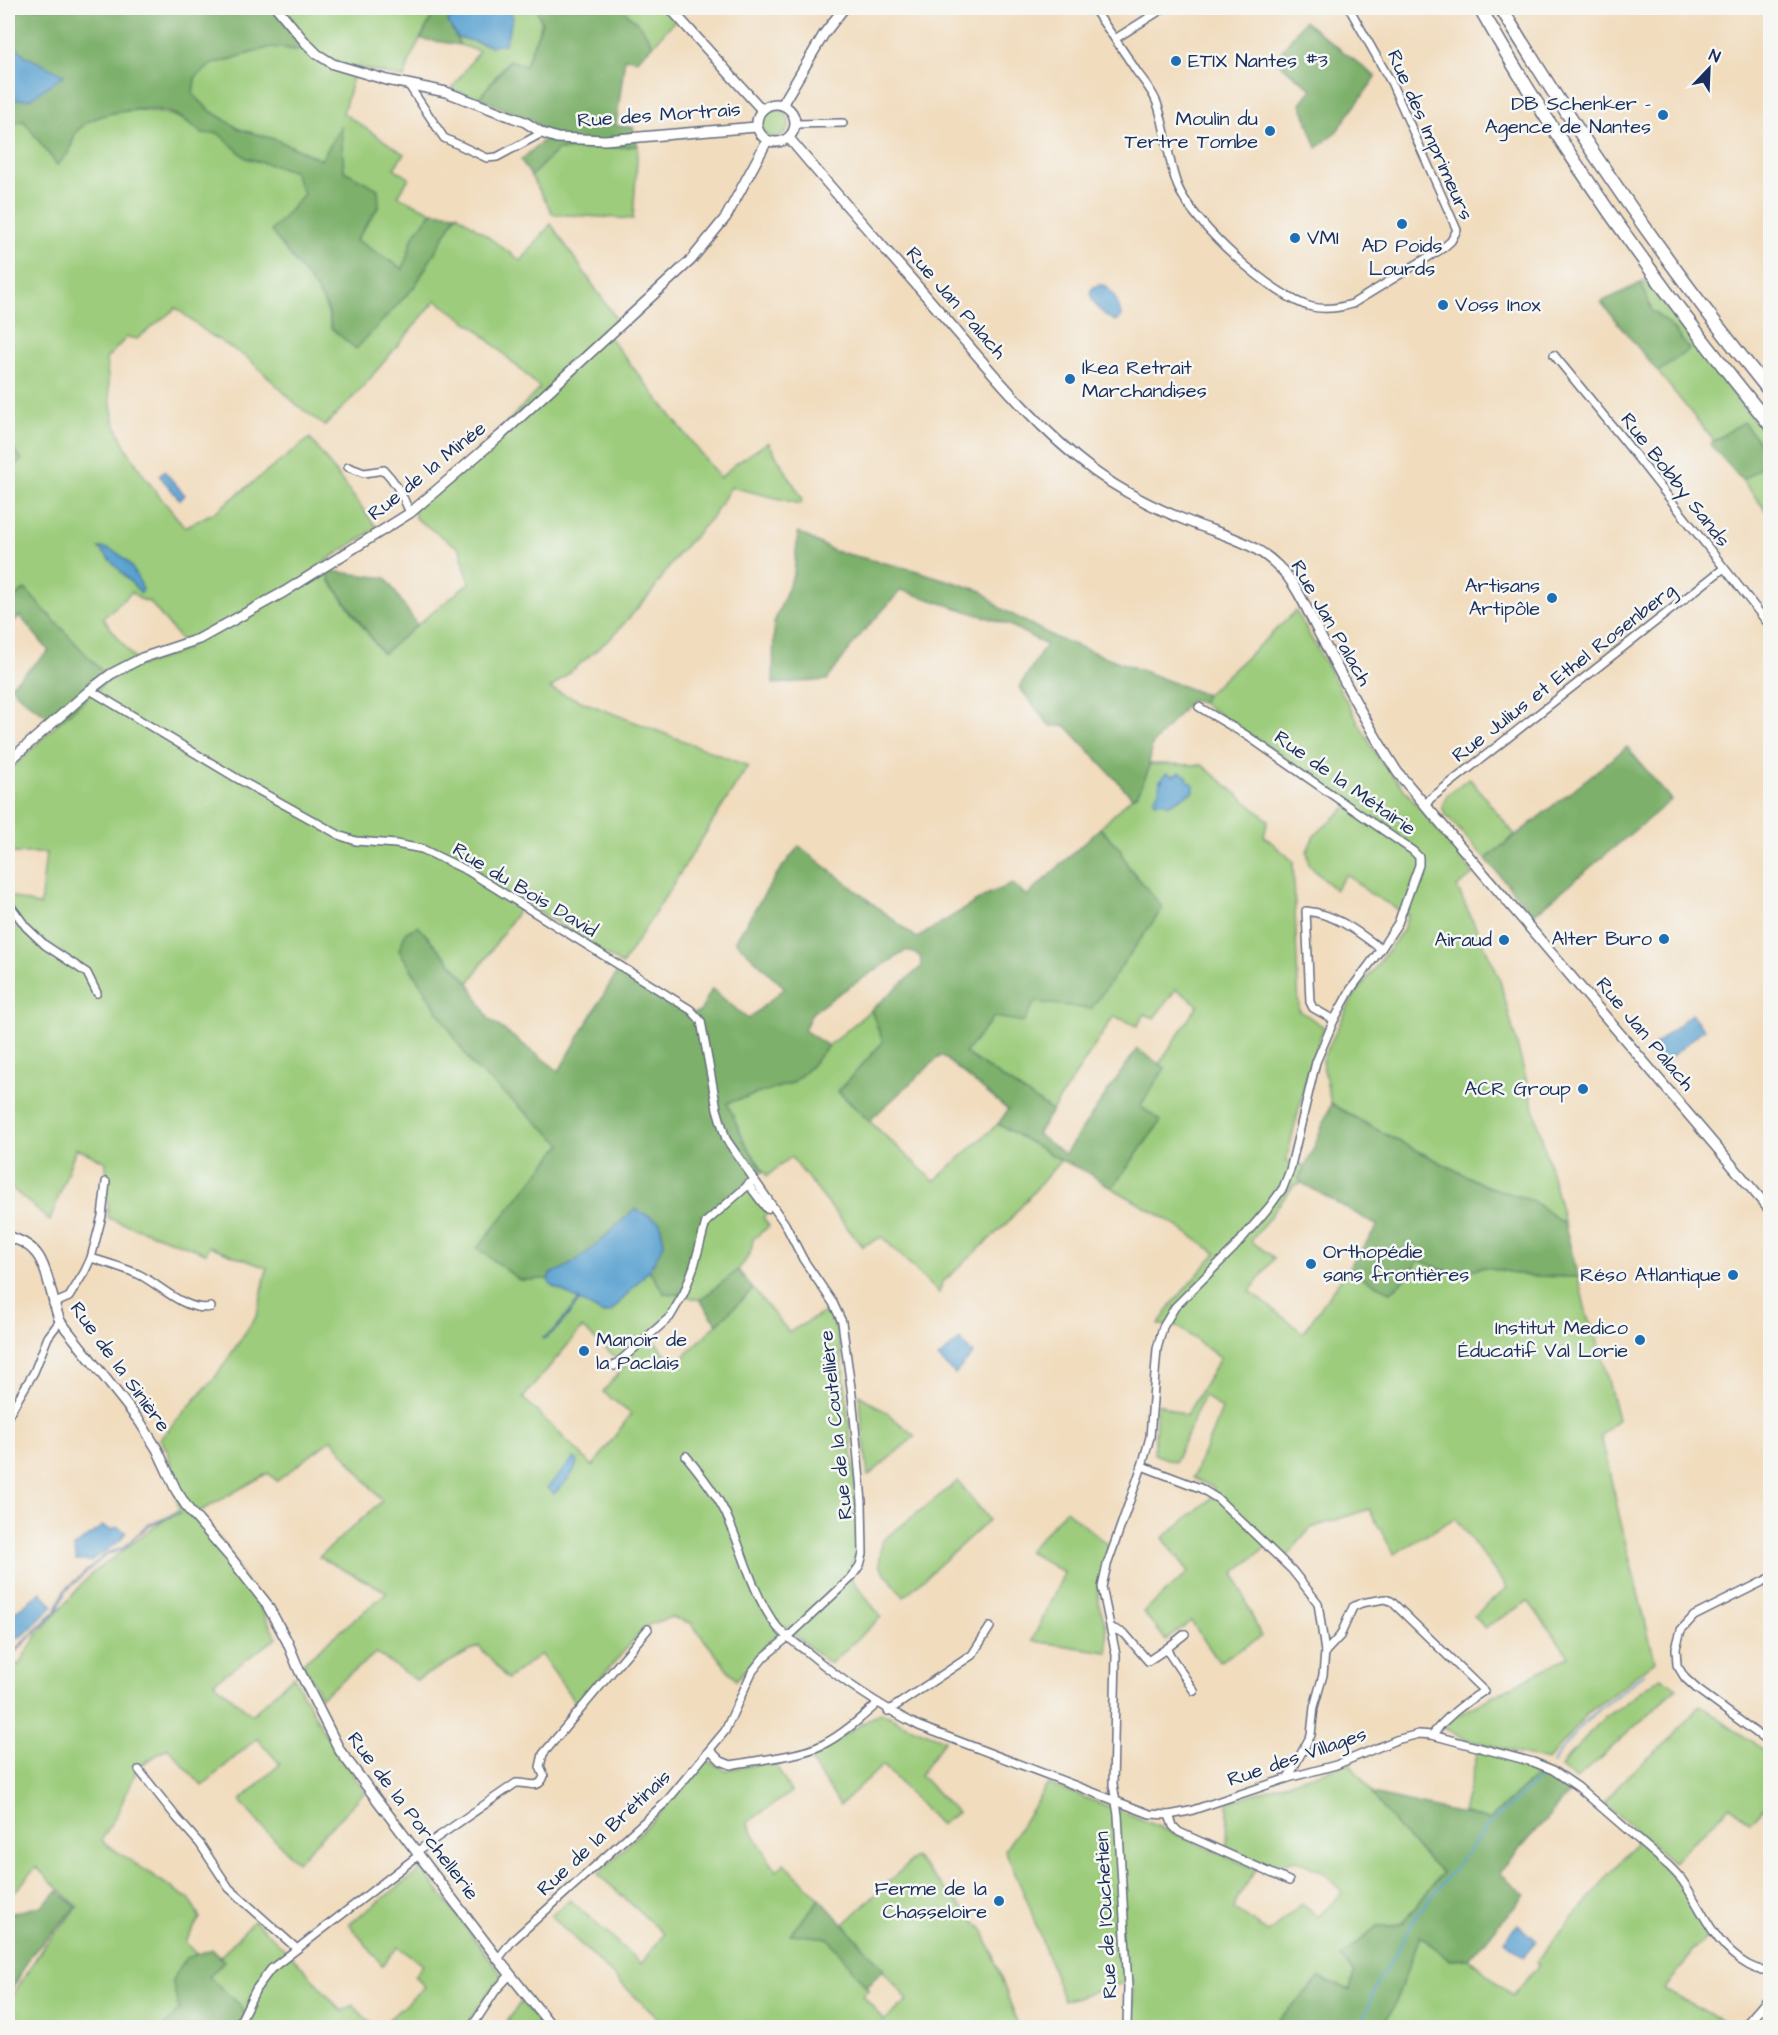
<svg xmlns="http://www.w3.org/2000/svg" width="1778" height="2035" font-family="'Architects Daughter',sans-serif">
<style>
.green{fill:#9ccc7b;stroke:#5c7e6c;stroke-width:1.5;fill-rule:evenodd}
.forest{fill:#7db06b;stroke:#4c7064;stroke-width:1.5}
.water{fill:#5aa2d1;stroke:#3a6898;stroke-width:1.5}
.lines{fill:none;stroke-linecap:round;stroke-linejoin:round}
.stream{stroke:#5aa2d1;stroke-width:2}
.street-casing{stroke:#666c7f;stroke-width:10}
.secondary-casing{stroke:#666c7f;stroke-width:12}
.highway-casing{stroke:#666c7f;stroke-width:15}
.street{stroke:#fff;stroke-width:7}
.secondary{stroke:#fff;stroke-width:9}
.highway{stroke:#fff;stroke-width:12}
.poi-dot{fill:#1f6fb2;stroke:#f6f6f2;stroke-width:2}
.labels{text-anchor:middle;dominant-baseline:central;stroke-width:5;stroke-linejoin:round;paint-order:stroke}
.poi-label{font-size:20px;fill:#1b2f5e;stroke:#f6f6f2;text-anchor:end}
.street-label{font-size:20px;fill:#1b2f5e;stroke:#f6f6f2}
</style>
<rect width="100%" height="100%" fill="#f6f6f2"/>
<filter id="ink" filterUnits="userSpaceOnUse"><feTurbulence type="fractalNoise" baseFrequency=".0167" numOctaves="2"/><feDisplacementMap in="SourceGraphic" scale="12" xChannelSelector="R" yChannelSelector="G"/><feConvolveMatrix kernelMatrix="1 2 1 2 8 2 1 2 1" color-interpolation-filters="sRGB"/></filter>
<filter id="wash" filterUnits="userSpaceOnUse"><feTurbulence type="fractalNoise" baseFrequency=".008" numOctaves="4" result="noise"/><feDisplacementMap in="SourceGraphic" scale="24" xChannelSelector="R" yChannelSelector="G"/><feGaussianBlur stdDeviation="1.35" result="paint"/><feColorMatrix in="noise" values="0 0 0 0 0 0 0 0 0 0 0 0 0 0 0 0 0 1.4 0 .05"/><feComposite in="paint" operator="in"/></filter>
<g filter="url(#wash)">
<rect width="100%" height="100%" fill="#f1dcbd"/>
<g class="green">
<polygon points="273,8 436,8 411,57 404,78 356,67 343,113 404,154 394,168 409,178 398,196 432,212 413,237 404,270 356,240 379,206 344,171 340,128 322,160 277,140 239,129 209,110 193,94 195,78 211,65 271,47 306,51"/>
<polygon points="527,8 536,8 542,23 525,67 509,60 479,98 451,90 479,51 460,45 457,37 491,46 513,17 510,12"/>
<polygon points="621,8 686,8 653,45 640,25"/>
<circle cx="775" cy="123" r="14"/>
<path d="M138,110C165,112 181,114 202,134L218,132L246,158L293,171L304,194L288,253C307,277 328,296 331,328L415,286L457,214L521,261L551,224L617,320L605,332L720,478L734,465L768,442L802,498L801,504L731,487L713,516L678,554L652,592L612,637L550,689L748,766L622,965L524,902L469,983L418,927L399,950L472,1065L562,1144L478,1248L519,1280L548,1279L551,1285L611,1311L649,1270L664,1293L705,1221L749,1183L771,1211L763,1218L769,1226L753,1239C752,1267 720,1284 700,1300L682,1295L672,1313L649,1336L676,1364L753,1289L789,1332L830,1309L840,1344L845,1383L859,1522L857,1551L848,1574L881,1617L830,1664L784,1626L736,1680L691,1623L671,1617L646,1626L577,1705L541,1654L507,1679L479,1646L416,1680L376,1653L321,1697L303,1663L387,1592L319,1557L382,1501L332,1439L277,1481L268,1473L197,1513L224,1544L277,1638L214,1682L252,1715L293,1676L327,1737L365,1792L297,1862L264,1829L240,1801L280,1764L257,1738L202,1786L168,1748L138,1767L117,1814L102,1839L104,1843L190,1900L200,1918L185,1942L211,1967L254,1920L296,1960L341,2011L353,2005L374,2027L113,2028L109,2023L105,2028L8,2027V2003L43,1947L78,1907L36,1867L8,1900V1655L18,1666L38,1634L90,1575L179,1509L168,1451L160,1439L217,1375L257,1315L267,1268L209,1246L206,1253L108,1218L106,1162L76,1148L50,1221L8,1185V895L40,906L46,853H8V772L91,691L25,590L8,603V125L24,121L69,154C71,149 72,141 74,136C85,114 118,112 138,110ZM436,300L477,329L540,388L497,433L414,507L415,518L460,549L469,583L382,653L329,580L330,571L324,562L377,528L310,438L215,512L185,527C161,499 127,458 115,423C109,404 109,380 106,359L127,337L137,339L176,308L209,334L249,359L297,405L325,426L361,389ZM132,592L140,599L150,602L188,649L140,666L103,618ZM582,1328L625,1365L603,1392L631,1414L593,1466L523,1398Z"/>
<polygon points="638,146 633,219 553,214 531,176 557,150"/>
<polygon points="1645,281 1770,440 1770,456 1743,422 1714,441 1658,372 1689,349 1668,323 1652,311 1641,283"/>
<polygon points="1770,461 1770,516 1742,480"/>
<polygon points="1296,611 1379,759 1474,874 1457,887 1499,977 1565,1225 1533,1201 1486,1186 1379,1131 1331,1104 1322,1060 1352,999 1403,930 1408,915 1369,893 1347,874 1335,890 1309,865 1307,851 1314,836 1352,802 1202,703 1206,695"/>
<polygon points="1149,764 1202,765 1268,820 1264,836 1293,861 1299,1010 1324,1027 1309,1068 1286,1161 1305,1166 1299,1179 1302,1183 1294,1185 1251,1241 1274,1258 1250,1291 1303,1333 1347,1270 1391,1292 1418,1259 1452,1273 1486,1267 1529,1276 1578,1277 1587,1316 1596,1334 1618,1419 1601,1436 1626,1545 1655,1661 1588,1713 1547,1761 1465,1739 1442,1727 1454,1717 1569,1656 1528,1601 1485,1628 1474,1616 1507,1588 1455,1518 1394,1554 1369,1509 1311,1528 1284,1559 1269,1545 1234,1573 1261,1637 1219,1662 1191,1621 1166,1640 1143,1612 1189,1572 1163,1538 1210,1499 1214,1488 1193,1478 1222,1409 1204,1395 1175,1462 1154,1454 1157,1403 1186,1416 1220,1358 1177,1326 1158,1325 1172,1304 1216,1253 1166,1219 1112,1188 1161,1121 1140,1106 1165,1068 1159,1064 1198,1005 1176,989 1154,1018 1145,1014 1137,1026 1114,1016 1052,1111 965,1053 994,1016 1024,1021 1034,1002 1163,908 1128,866 1120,849 1100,828 1132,797 1137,795 1148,771"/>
<polygon points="1469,778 1515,835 1486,859 1445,814 1442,806 1447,795"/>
<polygon points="871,1010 883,1042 838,1092 934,1181 998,1124 1061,1160 1006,1224 942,1283 939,1293 882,1237 862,1246 791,1157 767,1176 744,1141 727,1103 792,1083 810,1067 828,1046"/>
<polygon points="859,1395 886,1412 915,1436 868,1476"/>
<polygon points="958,1481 989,1520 904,1597 879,1565 882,1541"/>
<polygon points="1066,1510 1109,1546 1098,1587 1099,1605 1106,1626 1108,1652 1032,1641 1064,1573 1028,1551"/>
<polygon points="1661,1677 1677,1688 1576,1780 1560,1767 1598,1723"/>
<polygon points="1700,1705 1770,1756 1770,1802 1749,1823 1731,1805 1673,1862 1604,1803 1627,1776 1673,1737"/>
<polygon points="881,1712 904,1724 945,1740 920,1775 957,1813 940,1825 883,1765 840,1805 806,1754 821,1749"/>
<polygon points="1478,1751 1542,1770 1489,1820 1463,1813"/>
<polygon points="707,1761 726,1770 774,1761 791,1792 747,1823 776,1871 784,1863 820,1899 791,1934 828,1938 869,1989 863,1995 884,2021 908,2000 844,1924 915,1857 984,1931 1018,2025 1038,2025 1047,2021 1052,2027 667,2027 551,1916 570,1900 641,1964 664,1934 598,1874 659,1814"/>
<polygon points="1350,1763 1403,1834 1442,1873 1403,1923 1390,1926 1377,1926 1341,1958 1354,1973 1350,1990 1319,1979 1271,2027 1132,2027 1133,1982 1123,1983 1064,2001 1028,1903 1005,1850 1048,1784 1134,1816 1256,1869 1237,1899 1234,1909 1268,1932 1302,1904 1318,1917 1343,1892 1324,1873 1297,1860 1267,1868 1227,1849 1228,1802"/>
<polygon points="1637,1841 1678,1881 1708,1936 1692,1952 1665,1990 1727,2023 1722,2028 1382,2028 1392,2010 1420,1936 1450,1960 1469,1959 1513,1996 1539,1965 1536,1962"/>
<polygon points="422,1869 502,1975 464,2027 380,2027 425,1987 414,1976 423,1965 398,1947 382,1965 349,1924"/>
<polygon points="521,2002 544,2027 503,2027"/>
</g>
<g class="forest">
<path d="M14,8H273L307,51L271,47L211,65L195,78L193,94L209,110L239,129L277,140L321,160L341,127L344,171L378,189L379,206L356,240L403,269L413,236L432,212L457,214L415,286L356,349L331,328L329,311L316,289L271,231L304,194L293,171L246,158L218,133L202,134C194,126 182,117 171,113C147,104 90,111 75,134C74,135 73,142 72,143C69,154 65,157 57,165L24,121L8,125V11Z"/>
<polygon points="436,8 454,8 448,22 460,45 421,39"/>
<polygon points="536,8 621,8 640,25 653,45 637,60 625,58 616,126 633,127 638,146 557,150 531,176 521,160 546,138 536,123 479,98 510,60 525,66 542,23"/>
<polygon points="1304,21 1376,77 1337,131 1317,148 1301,103 1312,89 1275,60"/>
<polygon points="1641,283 1652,311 1668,323 1689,349 1658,372 1601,302"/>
<polygon points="1743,422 1770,456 1770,461 1742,480 1710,444"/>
<polygon points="8,442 22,460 8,472"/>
<polygon points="798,532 834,551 914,570 982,591 1000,608 1056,638 1206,695 1202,703 1191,700 1152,745 1148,771 1137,795 1132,797 1066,726 1050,726 1019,687 1046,645 1010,625 901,590 857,639 827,680 773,684 774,623 794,573"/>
<polygon points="330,571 386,578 417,625 383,654 329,579"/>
<polygon points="25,589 109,679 58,723 27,702 10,686 49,651 20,616 8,627 8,603"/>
<polygon points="1627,747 1671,800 1533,915 1486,859"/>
<path d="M1100,828L1120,849L1128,866L1163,908L1091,1009L1035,1002L1024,1022L994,1017L965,1053L1052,1111L1037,1134L1065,1154L1137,1049L1165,1068L1140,1106L1161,1121L1112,1188L1087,1172L1061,1160L998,1124L1008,1110L941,1055L869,1121L838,1091L883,1042L871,1010L922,966L920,956L907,950L841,992L812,1013L804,1030L828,1046L810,1067L792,1083L727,1103L744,1141L763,1171L705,1221L682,1295L664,1293L649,1270L664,1244L660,1222L635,1209C616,1226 574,1270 551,1273L548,1279L520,1280L477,1248L562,1144L472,1065L399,950L406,932L418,926L469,983L489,1019L559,1071L617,972L690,1014L700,1012L712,989L748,1019L785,988L735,941L777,874L799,846L917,938L990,893L1013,884L1027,896Z"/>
<polygon points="1331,1104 1379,1131 1486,1186 1533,1201 1565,1225 1578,1277 1529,1276 1486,1267 1452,1273 1418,1260 1412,1272 1391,1292 1347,1270 1378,1226 1302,1183 1299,1179 1312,1152"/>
<polygon points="738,1270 753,1289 717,1324 700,1300"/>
<polygon points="1542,1770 1572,1790 1499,1872 1525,1895 1469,1959 1450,1960 1420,1936 1392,2010 1382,2027 1271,2027 1320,1978 1350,1990 1354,1973 1341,1957 1377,1926 1390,1926 1403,1923 1442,1873 1403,1834 1372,1794 1489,1820"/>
<polygon points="58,1891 76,1907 31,1955 8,1997 8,1914 41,1906"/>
<polygon points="820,1899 884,1969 866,1987 828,1938 790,1934"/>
<polygon points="212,1949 224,1961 209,1977 240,2005 252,2027 163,2028 179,2010 172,1980 186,1958"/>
</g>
<g class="water">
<path d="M454,8C469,7 505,2 513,17L505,44L491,46L457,37L448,22Z"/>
<polygon points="12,42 25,56 64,75 30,99 8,100 8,46"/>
<path d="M1103,285C1113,290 1120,305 1121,316L1117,321C1105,320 1073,286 1103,285Z"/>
<polygon points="164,471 185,495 180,500 159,475"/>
<path d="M99,548C122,547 136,571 143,590L141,593Z"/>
<polygon points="1180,772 1188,777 1187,780 1194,785 1194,791 1168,805 1161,801 1156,802 1154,800 1159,790 1160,780 1162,781 1162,777 1167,773 1173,776"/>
<polygon points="1691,1014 1704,1029 1664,1063 1651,1048"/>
<path d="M635,1209L660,1222L664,1244L649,1270L611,1312L603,1314L580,1301C568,1313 558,1333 542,1339C557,1331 567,1314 579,1300L551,1285L548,1279L551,1273C574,1270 616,1226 635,1209Z"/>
<polygon points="960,1340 973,1354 955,1374 938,1358"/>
<path d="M574,1458L577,1460C576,1474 563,1484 554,1494L547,1488Z"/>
<polygon points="181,1512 147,1527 123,1549 108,1554 94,1565 65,1592 57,1611 16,1651 11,1647 8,1640 16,1649 56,1610 64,1591 94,1564 107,1553 123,1548 146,1526"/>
<polygon points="102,1526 112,1530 117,1527 126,1532 120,1541 90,1561 76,1561 74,1547"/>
<path d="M41,1592L53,1606L25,1634L17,1638C6,1635 7,1627 8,1617Z"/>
<polygon points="1518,1924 1537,1941 1523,1957 1504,1941"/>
</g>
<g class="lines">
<g class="stream">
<path d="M1552,1764C1578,1722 1607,1703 1644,1674"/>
<polyline points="1360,2028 1378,1981 1394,1957 1415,1917 1490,1824 1546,1772"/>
</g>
</g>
</g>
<g filter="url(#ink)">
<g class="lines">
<g class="street-casing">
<g id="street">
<path d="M1093,8C1108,29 1123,50 1137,72C1144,81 1153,92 1157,103C1167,130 1167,160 1178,187C1193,223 1273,298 1312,307C1326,310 1339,308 1352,304L1443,248L1451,241L1457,230L1391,82L1349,8"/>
<polyline points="1115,39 1164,8"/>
<polyline points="408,84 444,138 487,158 497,157 542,133"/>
<polyline points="795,124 843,123"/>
<polyline points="1554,355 1622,438 1770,626"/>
<path d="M348,467L364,473L384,470C396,482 404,498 410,513"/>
<polyline points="90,690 238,779 341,836 356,841 396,844 422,849 468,871 691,1010 701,1021 717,1109 726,1139 785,1224 803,1259 833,1303 842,1322 852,1395 862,1502 863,1554 860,1565 851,1578 787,1638 764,1657 752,1672 725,1731 666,1802 512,1941 498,1959"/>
<polyline points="1426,805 1430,799 1724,568"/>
<polyline points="8,897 10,905 26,927 45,945 87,973 97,993"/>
<path d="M1334,1020L1313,1008L1310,1002L1306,911C1336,914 1358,932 1381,949"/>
<polyline points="748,1184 767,1209"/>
<path d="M91,1258C107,1263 125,1268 140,1275C160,1285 187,1313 211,1307"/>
<polyline points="53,1304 69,1297 85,1271 91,1258 102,1216 106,1182"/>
<polyline points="614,1366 670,1317 684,1293 694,1266 706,1222 754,1180"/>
<polyline points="8,1416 34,1372 48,1337 60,1321"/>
<path d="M686,1456C700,1473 715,1492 725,1512C742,1547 750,1587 772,1620C781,1634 793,1641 806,1651C841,1680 878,1705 919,1726L1150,1814L1169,1815L1190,1811L1288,1778L1336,1765L1396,1740L1419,1734L1432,1735L1533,1762L1553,1770L1578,1787L1669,1866C1673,1870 1678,1875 1682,1880C1703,1910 1714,1946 1748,1965C1756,1969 1763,1972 1770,1968"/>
<polyline points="1142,1466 1200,1488 1218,1499 1292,1570 1318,1603 1325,1652 1323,1675 1314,1707 1311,1735 1288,1778"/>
<polyline points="1770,1578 1694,1616 1681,1630 1676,1648 1677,1665 1685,1678 1697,1689 1770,1743"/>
<polyline points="1112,1628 1125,1634 1148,1661 1166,1649 1194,1691"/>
<polyline points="1166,1649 1185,1634"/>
<path d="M1325,1652L1340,1636L1353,1607L1361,1603L1385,1599L1391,1601L1484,1691C1464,1703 1447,1716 1432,1735"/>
<polyline points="888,1711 972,1655 990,1627"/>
<path d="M710,1750L721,1761L731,1765C756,1760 801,1756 822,1745C842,1735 861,1718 878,1703"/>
<polyline points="139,1770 177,1818 200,1844 229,1888 296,1948"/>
<polyline points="1169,1815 1173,1826 1179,1832 1289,1881"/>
<path d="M416,1852L516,1783C528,1782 539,1791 544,1776L540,1767L543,1754L648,1629"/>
<polyline points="237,2028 256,1989 271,1969 419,1855"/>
<polyline points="471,2028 496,1990 510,1975"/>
<polyline points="1127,2028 1128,1987 1118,1815 1113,1784 1116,1655 1102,1587 1107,1565 1142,1466 1150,1437 1157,1349 1163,1327 1175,1307 1234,1248 1270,1206 1283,1188 1290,1170 1316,1062 1334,1020 1351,989 1381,949 1398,923 1419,865 1419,857 1413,851 1246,735 1199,707"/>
<polyline points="1767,2028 1770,2024"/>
</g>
</g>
<g class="secondary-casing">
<g id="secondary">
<polyline points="277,8 305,42 317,54 333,64 387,80 446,92 525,122 542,133 557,138 605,140 756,127"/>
<polyline points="670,8 762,110"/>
<circle cx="776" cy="123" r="19"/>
<polyline points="782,105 824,34 844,8"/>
<path d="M789,138C838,197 890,254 940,312C989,369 1034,426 1094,471C1123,492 1157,509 1190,522C1222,535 1253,541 1278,566C1297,584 1308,612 1320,635C1345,682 1369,729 1398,773L1770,1210"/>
<polyline points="8,762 90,690 111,674 142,658 199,639 284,592 410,513 501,435 691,260 726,217 767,141"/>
<path d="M8,1236C18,1240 29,1244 36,1253C48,1267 52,1302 60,1321L140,1422L157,1449L176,1490L189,1510L230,1557L266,1603L287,1641L299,1670L340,1751L498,1959L553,2028"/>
<polyline points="1744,2028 1770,1998"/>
</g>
</g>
<g class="highway-casing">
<g id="highway">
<path d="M1480,8C1564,156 1663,293 1770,425"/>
<path d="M1501,8C1582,142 1671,270 1770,392"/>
</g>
</g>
<use href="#street" class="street"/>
<use href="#secondary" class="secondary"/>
<use href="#highway" class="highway"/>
</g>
</g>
<g class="poi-dot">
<circle cx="1176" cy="61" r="6"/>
<circle cx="1663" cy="115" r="6"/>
<circle cx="1270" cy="131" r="6"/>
<circle cx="1402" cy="224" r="6"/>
<circle cx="1295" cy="238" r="6"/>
<circle cx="1443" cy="305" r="6"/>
<circle cx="1070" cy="379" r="6"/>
<circle cx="1552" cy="598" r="6"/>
<circle cx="1664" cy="939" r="6"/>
<circle cx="1504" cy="940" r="6"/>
<circle cx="1583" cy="1089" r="6"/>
<circle cx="1311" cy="1264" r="6"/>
<circle cx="1733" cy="1275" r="6"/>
<circle cx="1640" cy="1340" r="6"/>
<circle cx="584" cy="1351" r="6"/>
<circle cx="999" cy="1901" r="6"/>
</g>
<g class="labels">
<g class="poi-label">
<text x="1188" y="61" text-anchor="start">ETIX Nantes #3</text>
<text x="1651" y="104">DB Schenker -<tspan x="1651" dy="23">Agence de Nantes</tspan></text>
<text x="1258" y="119">Moulin du<tspan x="1258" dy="23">Tertre Tombe</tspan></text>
<text x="1307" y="238" text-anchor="start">VMI</text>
<text x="1402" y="246" text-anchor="middle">AD Poids<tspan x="1402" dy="23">Lourds</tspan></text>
<text x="1455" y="305" text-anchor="start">Voss Inox</text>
<text x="1082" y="368" text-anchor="start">Ikea Retrait<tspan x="1082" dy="23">Marchandises</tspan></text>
<text x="1540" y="586">Artisans<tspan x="1540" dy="23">Artipôle</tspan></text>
<text x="1652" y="939">Alter Buro</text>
<text x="1492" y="940">Airaud</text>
<text x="1571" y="1089">ACR Group</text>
<text x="1323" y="1252" text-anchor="start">Orthopédie<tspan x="1323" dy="23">sans frontières</tspan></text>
<text x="1721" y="1275">Réso Atlantique</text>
<text x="1628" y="1328">Institut Medico<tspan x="1628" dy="23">Éducatif Val Lorie</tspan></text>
<text x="596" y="1340" text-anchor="start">Manoir de<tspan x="596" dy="23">la Paclais</tspan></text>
<text x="987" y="1889">Ferme de la<tspan x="987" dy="23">Chasseloire</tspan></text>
</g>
<g class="street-label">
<text transform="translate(659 115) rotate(-4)">Rue des Mortrais</text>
<text transform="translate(1430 135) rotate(66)">Rue des Imprimeurs</text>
<text transform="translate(956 303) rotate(49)">Rue Jan Palach</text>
<text transform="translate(427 471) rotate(-39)">Rue de la Minée</text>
<text transform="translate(1675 480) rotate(52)">Rue Bobby Sands</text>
<text transform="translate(1331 623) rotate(60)">Rue Jan Palach</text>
<text transform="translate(1564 673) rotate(-38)">Rue Julius et Ethel Rosenberg</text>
<text transform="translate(1345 783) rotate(35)">Rue de la Métairie</text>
<text transform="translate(525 890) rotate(31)">Rue du Bois David</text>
<text transform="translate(1645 1034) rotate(50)">Rue Jan Palach</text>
<text transform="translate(120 1367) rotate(54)">Rue de la Sinière</text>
<text transform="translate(836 1425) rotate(-96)">Rue de la Coutellière</text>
<text transform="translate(1297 1757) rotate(-19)">Rue des Villages</text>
<text transform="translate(413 1816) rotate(53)">Rue de la Porchellerie</text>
<text transform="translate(604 1833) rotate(-43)">Rue de la Brétinais</text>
<text transform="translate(1106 1915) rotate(-93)">Rue de l'Ouchetien</text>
</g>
</g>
<rect width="1778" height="2035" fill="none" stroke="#f6f6f2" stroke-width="30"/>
<g transform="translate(1709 69) rotate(23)" stroke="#f6f6f2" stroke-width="4.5" paint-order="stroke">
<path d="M0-4.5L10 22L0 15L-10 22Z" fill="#1b2f5e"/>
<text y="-9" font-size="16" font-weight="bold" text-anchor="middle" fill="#1b2f5e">N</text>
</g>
</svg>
